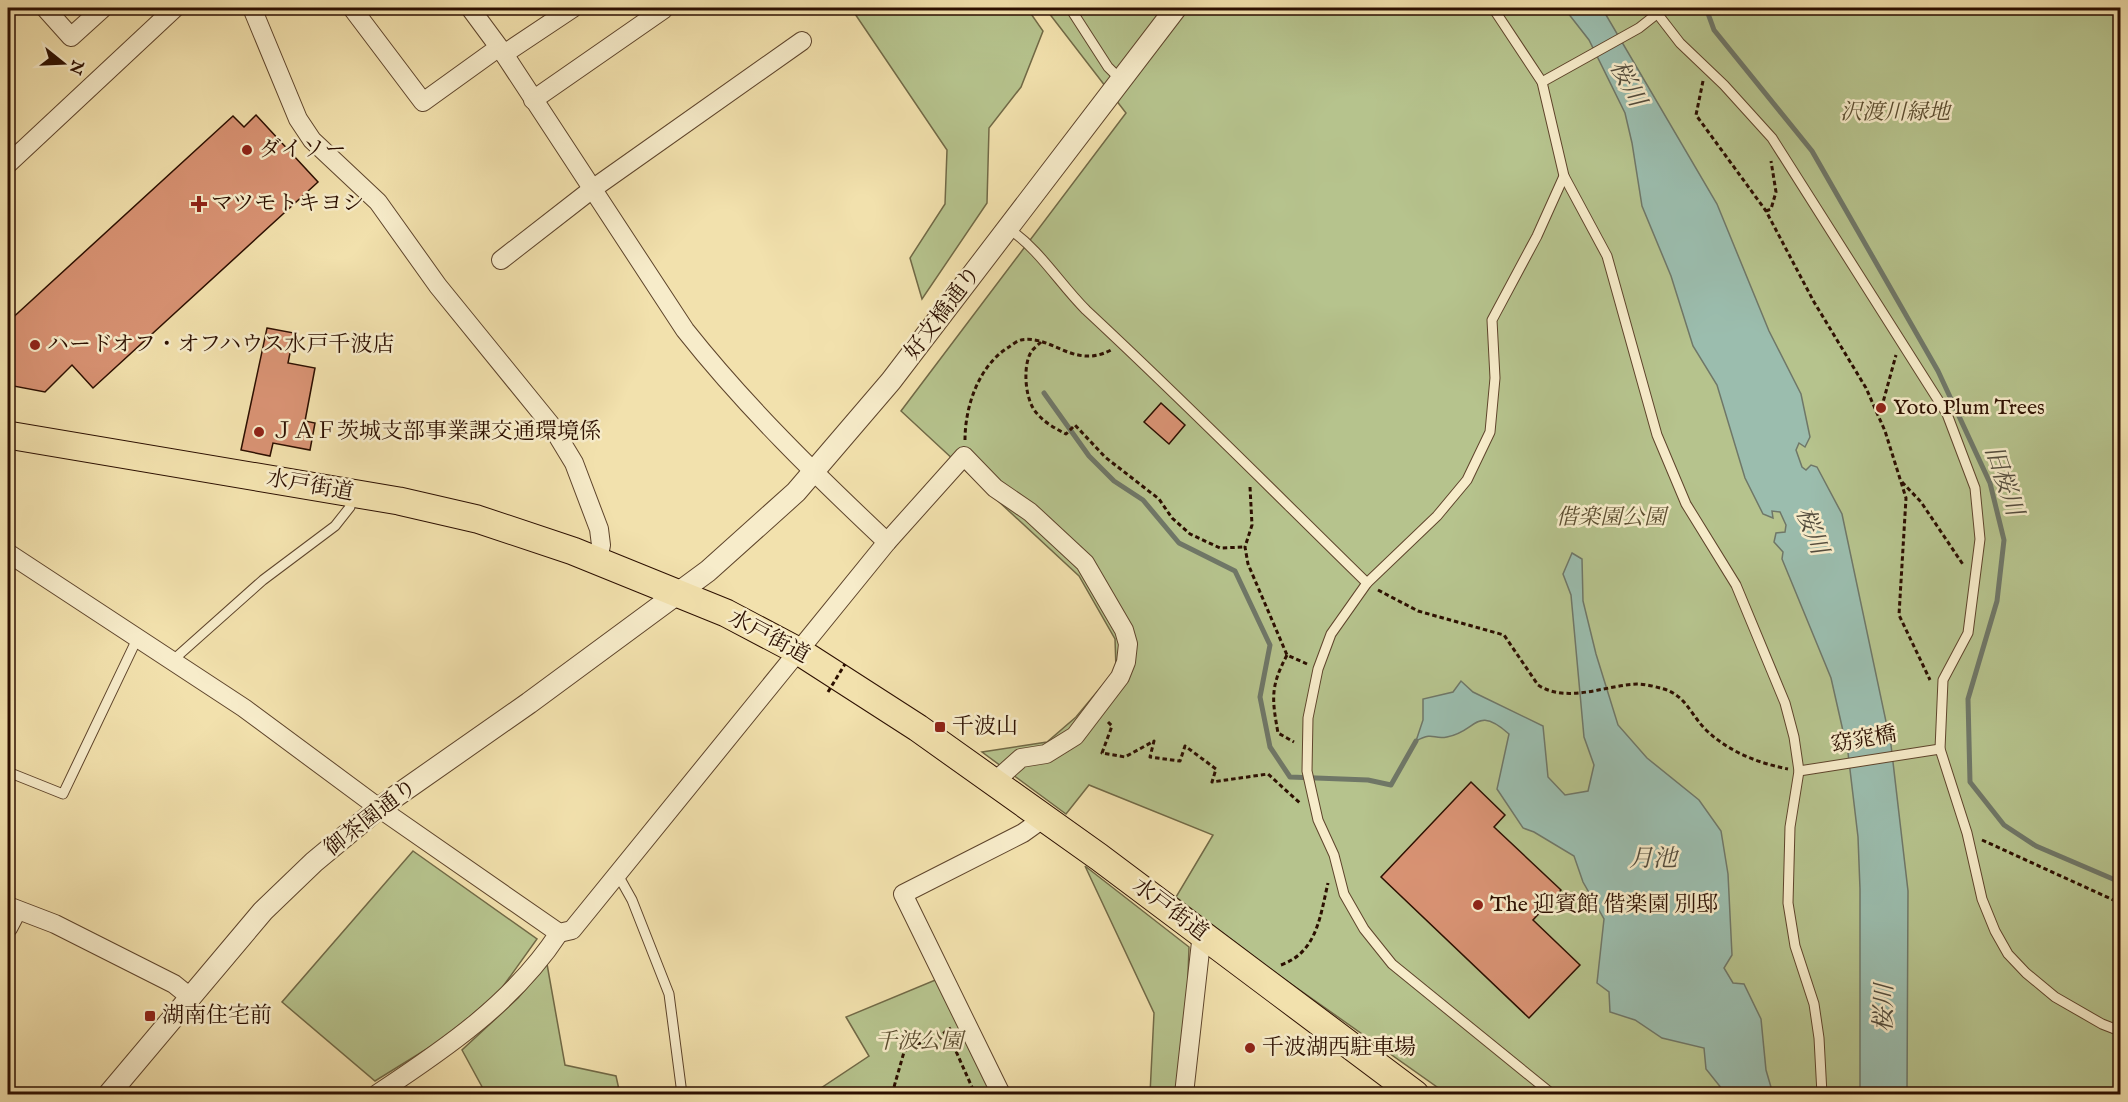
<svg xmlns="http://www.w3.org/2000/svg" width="2128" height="1102" font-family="'IM FELL English','Noto Serif JP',serif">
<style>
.green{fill:#b6c38d;stroke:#716946;stroke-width:1.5}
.water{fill:#9bbdae;stroke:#6f7768;stroke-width:1.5}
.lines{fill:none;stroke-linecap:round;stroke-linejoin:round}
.stream{stroke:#6f7768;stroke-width:5}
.building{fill:#d99374;stroke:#2c0f00;stroke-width:1.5}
.service-casing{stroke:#5e442b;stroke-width:11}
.minor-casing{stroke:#5e442b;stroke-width:20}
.tertiary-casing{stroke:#5e442b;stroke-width:23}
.primary-casing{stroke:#2c0f00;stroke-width:29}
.path{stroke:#2c0f00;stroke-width:3;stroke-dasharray:4.5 3;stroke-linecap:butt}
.service{stroke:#f7ecca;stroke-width:9}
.minor{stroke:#f7ecca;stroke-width:18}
.tertiary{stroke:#f7ecca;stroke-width:21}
.primary{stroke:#f2e1ad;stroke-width:27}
.path-bridge{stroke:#2c0f00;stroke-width:3;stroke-dasharray:4.5 3;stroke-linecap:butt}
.poi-dot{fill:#8f2418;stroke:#f7ecca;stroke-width:2}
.labels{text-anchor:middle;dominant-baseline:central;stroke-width:5;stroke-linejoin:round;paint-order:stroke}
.park-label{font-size:22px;font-style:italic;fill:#5c4e31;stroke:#f7ecca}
.poi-label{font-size:22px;fill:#2c0f00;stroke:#f7ecca;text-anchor:start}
.street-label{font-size:22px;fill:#2c0f00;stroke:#f7ecca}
.water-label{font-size:24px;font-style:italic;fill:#534c3d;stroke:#f7ecca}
</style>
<rect width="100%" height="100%" fill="#f2e1ad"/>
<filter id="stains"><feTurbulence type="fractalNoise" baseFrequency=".00333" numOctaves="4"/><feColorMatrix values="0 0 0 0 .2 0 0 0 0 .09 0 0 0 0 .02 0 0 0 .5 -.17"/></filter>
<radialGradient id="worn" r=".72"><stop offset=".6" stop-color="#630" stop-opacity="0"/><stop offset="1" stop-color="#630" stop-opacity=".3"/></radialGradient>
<g class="green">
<polygon points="851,8 1027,8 1043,31 1021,87 989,128 987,203 922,299 910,258 945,204 947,150"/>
<polygon points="1045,8 2120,8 2120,1094 1447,1094 1270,969 1176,897 1213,835 1089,785 1066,814 982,752 1047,742 1076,717 1116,669 1115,639 1079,576 901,411 1126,113"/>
<polygon points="413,851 537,939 499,992 443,1039 375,1081 282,1002"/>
<polygon points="1085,866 1189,947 1184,1094 1150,1094 1154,1013"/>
<polygon points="547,964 565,1065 616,1076 620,1094 486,1094 462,1050 518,998"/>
<polygon points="945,976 1001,1094 812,1094 869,1056 846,1017"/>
</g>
<g class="water">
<polygon points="1564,8 1602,8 1717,204 1769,331 1801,394 1810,437 1805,447 1799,443 1796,450 1802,467 1806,470 1811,465 1817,467 1842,514 1891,745 1908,891 1907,1094 1860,1094 1860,889 1858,837 1848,753 1831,678 1782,559 1783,552 1774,542 1776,533 1785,532 1786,525 1780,512 1772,511 1773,518 1763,514 1745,478 1717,385 1693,346 1671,276 1642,206 1632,143 1625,113 1589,40"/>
<path d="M1572,553L1582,559L1583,601L1596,654L1618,725L1647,758L1699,800L1721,831L1728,874L1732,955L1724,968L1733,983L1744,984L1761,1019L1766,1070L1773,1094H1726L1706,1069L1704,1048L1662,1038L1635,1020L1610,1012L1609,992L1597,983L1604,919L1583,882L1574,856L1534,832L1523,828L1497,789L1509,734C1475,704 1477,732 1447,737C1432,740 1435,731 1416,741L1423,720V699L1453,692L1461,681L1473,692L1543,726L1548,777L1565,795L1588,791L1594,765L1584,737L1571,595L1563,574Z"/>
</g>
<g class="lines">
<g class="stream">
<polyline points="1706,8 1714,30 1812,151 1938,371 1990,483 2004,540 1997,601 1968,699 1970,782 2004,825 2036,846 2120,882"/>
<polyline points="1044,393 1089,456 1114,481 1143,500 1179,543 1235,571 1270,645 1260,697 1270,747 1290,777 1368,780 1391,785 1416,741"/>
</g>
</g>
<g class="building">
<polygon points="256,115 318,182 93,388 72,365 45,392 8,385 8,322 233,116 244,127"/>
<polygon points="267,328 294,333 288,363 315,368 305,421 315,423 310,450 273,443 270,456 241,450"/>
<polygon points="1161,403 1185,425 1169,444 1144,422"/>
<polygon points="1471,782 1505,815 1494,827 1561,890 1533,920 1580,965 1529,1018 1381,877"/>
</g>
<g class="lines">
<g class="service-casing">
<g id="service">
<polyline points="1070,8 1108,67 1121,80"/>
<polyline points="1493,8 1542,82 1564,176 1607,256 1657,435 1686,504 1736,585 1785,703 1794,737 1799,771 1790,827 1788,903 1795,946 1814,1004 1819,1038 1822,1094"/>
<polyline points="1653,8 1680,43 1724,85 1772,138 1947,414 1975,488 1980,539 1968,633 1943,680 1940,749 1967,833 1982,899 1995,931 2008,954 2026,973 2055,997 2102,1024 2120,1031"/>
<polyline points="1542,82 1639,28 1658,13"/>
<path d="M1008,228C1040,250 1059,283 1086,310C1182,399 1274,492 1367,583"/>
<polyline points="172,661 263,580 335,526 350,507 348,495"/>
<polyline points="1799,771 1940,749"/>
<polyline points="8,772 63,794 137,639"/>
<polyline points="618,875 632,900 669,994 682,1094"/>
<polyline points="1552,1094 1392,964 1364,929 1344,894 1334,855 1318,820 1307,771 1308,718 1318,669 1331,634 1367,583 1437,516 1467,480 1490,432 1495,378 1492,320 1537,236 1564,176"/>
</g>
</g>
<g class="minor-casing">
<g id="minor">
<polyline points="45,8 71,37 103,8"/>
<polyline points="252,8 298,119 312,140 378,202 438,286 551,425 574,463 599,529 601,545 598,560"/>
<polyline points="352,8 423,102 498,48"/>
<path d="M470,8L504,54L685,330C746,407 816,475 887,542"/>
<polyline points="504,54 573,8"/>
<polyline points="533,100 664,9"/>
<polyline points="8,164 175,8"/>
<polyline points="501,260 591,190 802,41"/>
<polyline points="8,553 244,708 379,808 559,933 572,930 887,542 964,456 995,488 1030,512 1085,563 1124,630 1128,644 1126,662 1120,677 1075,736 1046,754 1021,758 993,783"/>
<polyline points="8,906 55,924 174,984 190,997"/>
<polyline points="8,928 17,911"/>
<path d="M377,1094C445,1049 513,1003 559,933"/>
<polyline points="1001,1094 903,894 1023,833 1044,818"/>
<polyline points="1184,1094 1202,933"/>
</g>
</g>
<g class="tertiary-casing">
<polyline id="tertiary" points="109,1094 263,911 314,862 379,808 529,703 708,571 796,492 891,381 1176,8"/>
</g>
<g class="primary-casing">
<polyline id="primary" points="8,435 399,501 477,519 573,551 726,613 800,652 918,728 1099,857 1415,1094"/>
</g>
<g class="path">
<polyline points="1703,81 1696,115 1766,211 1814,302 1866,388 1885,431 1906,498 1899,615 1930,680"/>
<polyline points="1766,211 1771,209 1776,192 1771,161"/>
<path d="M1041,342C1038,345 1033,349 1031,352C1023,366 1025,394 1033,408C1040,420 1054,428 1066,434L1075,425L1105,457L1159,499L1172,518L1190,534L1220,548L1245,547"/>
<polyline points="1877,414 1882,406 1896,355"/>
<path d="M965,440C965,406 979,365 1009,347C1012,345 1018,340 1021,340C1051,334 1074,370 1111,350"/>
<polyline points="1902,482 1921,502 1964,566"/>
<polyline points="1250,487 1252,525 1245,547 1248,564 1287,655 1307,664"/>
<path d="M1378,590L1418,611L1504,635L1538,685C1567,704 1606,685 1637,684C1646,684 1656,687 1664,689C1686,696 1691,715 1706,730C1729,752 1758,763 1788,769"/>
<path d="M1287,655C1270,687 1272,699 1278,733L1294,742"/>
<polyline points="1108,722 1112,726 1102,753 1125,757 1154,741 1150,757 1180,761 1185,746 1216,769 1212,782 1268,774 1301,804"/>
<polyline points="1982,840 2120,903"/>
<path d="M1281,965C1317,952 1320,917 1328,883"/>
<polyline points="947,1031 975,1094"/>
<polyline points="892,1094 904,1052 913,1043 928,1044 951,1028"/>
</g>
<use href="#service" class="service"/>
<use href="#minor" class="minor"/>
<use href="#tertiary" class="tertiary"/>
<use href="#primary" class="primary"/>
<polyline class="path-bridge" points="828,692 845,664"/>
</g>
<g class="poi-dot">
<circle cx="247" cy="150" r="6"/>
<path d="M196 195h6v6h6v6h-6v6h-6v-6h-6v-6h6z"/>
<circle cx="35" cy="345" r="6"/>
<circle cx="1881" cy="408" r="6"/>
<circle cx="259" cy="432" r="6"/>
<rect x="934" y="721" width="12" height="12" rx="3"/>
<circle cx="1478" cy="905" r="6"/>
<rect x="144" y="1010" width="12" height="12" rx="3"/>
<circle cx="1250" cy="1048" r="6"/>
</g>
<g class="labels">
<g class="park-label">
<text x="1895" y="113">沢渡川緑地</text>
<text x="1611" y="518">偕楽園公園</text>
<text x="919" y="1042">千波公園</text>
</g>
<g class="poi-label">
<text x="259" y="150">ダイソー</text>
<text x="211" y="204">マツモトキヨシ</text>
<text x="47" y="345">ハードオフ・オフハウス水戸千波店</text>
<text x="1893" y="408">Yoto Plum Trees</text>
<text x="271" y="432">ＪＡＦ茨城支部事業課交通環境係</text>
<text x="952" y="727">千波山</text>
<text x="1490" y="905">The 迎賓館 偕楽園 別邸</text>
<text x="162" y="1016">湖南住宅前</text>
<text x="1262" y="1048">千波湖西駐車場</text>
</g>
<g class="street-label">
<text transform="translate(943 313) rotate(-53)">好文橋通り</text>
<text transform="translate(310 486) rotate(10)">水戸街道</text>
<text transform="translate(769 637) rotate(28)">水戸街道</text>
<text transform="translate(1864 740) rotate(-10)">窈窕橋</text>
<text transform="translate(371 818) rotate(-38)">御茶園通り</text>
<text transform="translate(1170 910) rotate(37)">水戸街道</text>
</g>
<g class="water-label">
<text transform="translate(1627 84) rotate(62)">桜川</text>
<text transform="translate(2003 481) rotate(71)">旧桜川</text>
<text transform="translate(1811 531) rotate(69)">桜川</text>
<text x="1653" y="859">月池</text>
<text transform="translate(1885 1008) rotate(-89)">桜川</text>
</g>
</g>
<rect width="2128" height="1102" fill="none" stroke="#f2e1ad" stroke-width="30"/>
<rect x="9" y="9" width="2110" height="1084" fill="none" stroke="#2c0f00" stroke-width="3"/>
<rect x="15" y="15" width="2098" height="1072" fill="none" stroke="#2c0f00" stroke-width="1.5"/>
<g transform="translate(63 63) rotate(108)" stroke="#f7ecca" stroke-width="4.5" paint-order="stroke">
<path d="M0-4.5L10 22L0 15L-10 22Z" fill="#2c0f00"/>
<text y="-9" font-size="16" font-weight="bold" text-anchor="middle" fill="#2c0f00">N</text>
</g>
<rect width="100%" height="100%" filter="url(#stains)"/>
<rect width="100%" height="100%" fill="url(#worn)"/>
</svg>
